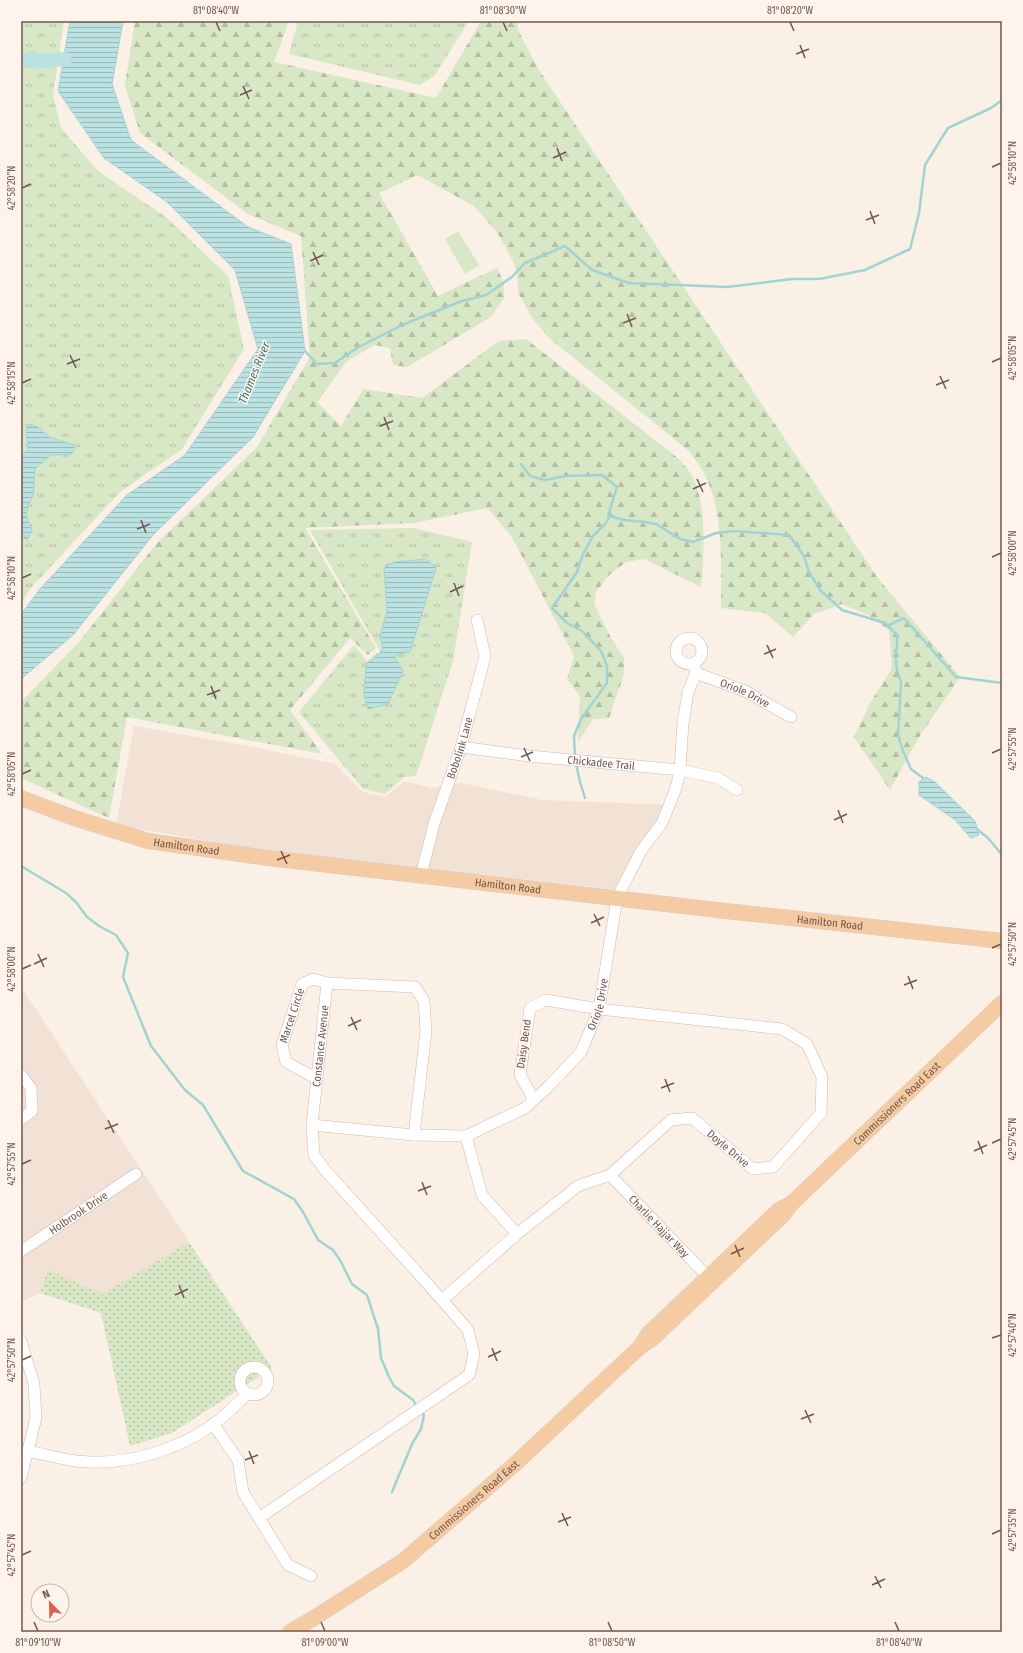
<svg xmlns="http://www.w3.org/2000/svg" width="1023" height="1653" font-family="'Fira Sans Condensed',sans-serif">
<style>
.residential{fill:#f2e1d5}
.grass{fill:url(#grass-tufts)}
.forest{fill:url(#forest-firs)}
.park{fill:url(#park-dots)}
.pitch{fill:#d8e7c5}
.water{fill:url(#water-rules);stroke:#a2d3d4}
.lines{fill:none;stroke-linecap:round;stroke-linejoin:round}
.stream{stroke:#a2d3d4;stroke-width:2.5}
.river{stroke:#bbe2e3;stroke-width:14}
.minor-casing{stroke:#ceb9b0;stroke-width:12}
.major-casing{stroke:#d8cfcd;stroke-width:16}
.minor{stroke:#fff;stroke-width:11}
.major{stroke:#f5cba3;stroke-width:15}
.ticks{fill:none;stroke:#72554c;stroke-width:1.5}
.labels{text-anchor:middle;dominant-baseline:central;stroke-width:3;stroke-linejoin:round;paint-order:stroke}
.street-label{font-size:11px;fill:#72554c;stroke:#fef4ec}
.water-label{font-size:12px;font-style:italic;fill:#417576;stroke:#fef4ec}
.neatline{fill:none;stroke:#72554c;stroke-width:1.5}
.ticks-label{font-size:10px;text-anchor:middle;fill:#72554c}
</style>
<defs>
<pattern id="grass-tufts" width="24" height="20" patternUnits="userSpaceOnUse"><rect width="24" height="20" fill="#d8e7c5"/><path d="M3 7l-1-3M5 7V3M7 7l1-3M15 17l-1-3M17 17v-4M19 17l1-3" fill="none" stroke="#b4bea2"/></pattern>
<pattern id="forest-firs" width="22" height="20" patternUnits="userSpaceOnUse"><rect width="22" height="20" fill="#d8e7c5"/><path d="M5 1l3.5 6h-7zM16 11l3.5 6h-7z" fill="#b4bea2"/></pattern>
<pattern id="park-dots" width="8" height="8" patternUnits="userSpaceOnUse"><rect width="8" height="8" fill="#d8e7c5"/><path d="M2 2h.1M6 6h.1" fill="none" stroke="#b4bea2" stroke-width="1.8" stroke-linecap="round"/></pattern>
<pattern id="water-rules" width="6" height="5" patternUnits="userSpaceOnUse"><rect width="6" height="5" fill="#bbe2e3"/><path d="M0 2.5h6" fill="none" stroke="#9cbaba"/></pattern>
</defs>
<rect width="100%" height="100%" fill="#fbf0e6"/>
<g class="residential">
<polygon points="134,726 243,745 335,764 363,792 385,797 405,781 431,788 461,783 542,800 671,805 619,890 261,850 116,825"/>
<polygon points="21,987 189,1242 103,1294 48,1270 40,1293 21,1302"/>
</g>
<g class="grass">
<polygon points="21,21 64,21 53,95 61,128 99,172 166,217 228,276 244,349 182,449 120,492 31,588 21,603"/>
<polygon points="298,21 469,21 435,75 420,85 289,54"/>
<polygon points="413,528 472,542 453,661 416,776 404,777 385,794 363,789 299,712 354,645 367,661 380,651 310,530"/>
</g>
<path class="forest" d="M135,21H289L274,62L436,98L481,21H518V30L539,70L877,577L960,677L919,737L890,790L854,737L870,703L892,668L889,630L868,615L842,604L814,614L793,637L765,613L721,608C721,565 724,518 706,477C702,468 695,460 689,451L549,338L533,319L518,293L517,272L513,261L497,232L474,206L417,175L379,193L438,296L497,268L504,283V298L491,317L407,367L393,365L390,348L374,345L346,362L317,402L341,426L363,389L422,398L499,341L526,339L679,459C684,465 691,472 694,479C707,511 704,553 701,587L644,559L626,562L608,576L596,592L594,604L610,636L624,658V674L609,718L593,719L578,742L580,696L567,679L574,656L513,539L488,508L414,523L305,528L376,648L368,655L350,638L290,710L322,754L127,717L109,818L21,778V702L79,642L157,543L257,447L310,357L301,236L248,214L140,133L125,85Z"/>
<polygon class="park" points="189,1242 272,1368 172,1433 130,1446 101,1313 40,1293 48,1270 103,1294"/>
<polygon class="pitch" points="458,231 479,265 465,274 445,239"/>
<g class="water">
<polygon points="70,21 123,21 112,84 131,140 248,227 291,244 305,351 253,437 153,535 73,635 21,679 21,615 39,590 127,495 185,455 258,349 235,270 167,202 104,158 58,91"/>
<path d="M29,425L38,427L49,437L74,445L75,448L72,454L51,455L35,469L33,497L30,502L26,514L32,531L27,540L21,536V456L28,449C29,440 22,433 29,425Z"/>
<polygon points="426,559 436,568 410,652 398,654 395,657 403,671 388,704 368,709 364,695 366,664 379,655 383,648 380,637 387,611 384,568 394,562"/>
<polygon points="926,777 935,782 975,821 979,835 971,838 954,819 919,795 919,782"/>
</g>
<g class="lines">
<g class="stream">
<polyline points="305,351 317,364 335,363 357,348 402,325 462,301 486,295 512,277 525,263 565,246 592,270 629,283 727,287 792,279 819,279 865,270 910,249 919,213 925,165 948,128 991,108 1002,100"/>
<polyline points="521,464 530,476 545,480 565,476 602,475 617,487 608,516 610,516 606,523 593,536 583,554 577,572 552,608 567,623 582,631 601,651 607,666 607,683 581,719 574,736 575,757"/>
<polyline points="610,516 624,520 645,522 656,524 680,539 693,542 716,533 734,531 789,535 804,556 809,572 821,591 842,610 885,623 897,635 897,649 895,651 897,670 901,682 898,735 903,751 911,769 923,778"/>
<polyline points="887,626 904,618 956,677 1002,683"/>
<polyline points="576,764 580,782 585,798"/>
<polyline points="977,829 989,839 1002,855"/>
<polyline points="21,866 66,893 76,902 87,917 99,926 116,935 128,953 123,977 151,1046 185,1090 203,1105 243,1171 294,1199 303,1212 318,1240 333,1250 340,1260 352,1284 367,1295 378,1329 381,1358 389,1377 394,1386 413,1400 417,1407"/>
<polyline points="392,1492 412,1444 421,1429 424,1415 421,1411"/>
</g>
<path class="river" d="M21,60L24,61L32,58C43,65 53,59 65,59"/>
<g class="minor-casing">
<g id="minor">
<circle cx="689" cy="651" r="13"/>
<path id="s1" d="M696,673L745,691L791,717"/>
<path id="s2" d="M461,747L529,756L680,770L718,778L737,790"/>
<path id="s3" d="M421,875L434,824L461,747L485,656L477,620"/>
<polyline points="21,1075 31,1088 32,1111 21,1119"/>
<path id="s4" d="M317,1079L286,1062L282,1045L302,984L313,979L327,983"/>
<path id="s5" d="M312,1125L414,1135L466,1136L525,1108L548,1087L581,1052L599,1009L617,898L641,851L662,823L676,788L680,770L683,723L688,692L696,673L694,663"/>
<polyline points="466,1136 482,1195 517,1234"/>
<path id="s6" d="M610,1175L708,1277"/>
<path id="s7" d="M21,1251L136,1174"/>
<path id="s8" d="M442,1300L517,1234L578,1186L610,1175L671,1120L692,1118L753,1169L773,1167L821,1113L822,1077L807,1044L782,1029L599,1009L546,1000L530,1008L520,1075L534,1100"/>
<polyline points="21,1341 34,1384 36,1418 21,1478"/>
<circle cx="254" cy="1381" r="14"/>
<polyline points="213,1424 238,1460 243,1492 288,1565 311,1576"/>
<path d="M28,1451C44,1454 60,1459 76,1461C126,1467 185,1449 224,1416C232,1409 240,1401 248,1393"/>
<path id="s9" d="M259,1518L469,1375L474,1354L468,1330L442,1300L325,1170L314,1155L312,1125L327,983L415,987L424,1001L426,1031L414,1135"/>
</g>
</g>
<g class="major-casing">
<g id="major">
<path id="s10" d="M21,798L74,818L148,841L268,858L717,910L1002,941"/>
<path id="s11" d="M791,1204L1002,1003"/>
<path id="s12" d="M290,1632L314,1618L403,1561L515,1464L641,1346L652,1339L783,1215L791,1204L779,1210L648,1334L641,1346"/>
</g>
</g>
<use href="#minor" class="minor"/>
<use href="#major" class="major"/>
</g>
<path class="ticks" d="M216,22L220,31M503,22L507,31M790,22L794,31M800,45L805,58M796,54L809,49M243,86L249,99M240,95L252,90M557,148L562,161M553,158L566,152M992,167L1001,163M22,188L31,184M870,211L875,224M866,220L879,215M313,252L319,265M310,261L323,255M627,314L632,327M623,323L636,318M70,355L76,368M992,362L1001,358M67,364L80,359M940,376L946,389M22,383L31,379M936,385L949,380M384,417L389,430M380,426L393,421M697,479L703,492M693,489L706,483M141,520L146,533M137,529L150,524M992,557L1001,553M22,578L31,574M454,583L459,596M450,592L463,586M767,645L773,658M764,654L776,649M211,686L216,699M207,695L220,690M524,748L530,761M992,753L1001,749M521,757L533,752M22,774L31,770M838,810L843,823M834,820L847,814M281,851L287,864M277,860L290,855M594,914L600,926M591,923L604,917M992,948L1001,944M38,954L44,967M34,964L47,958M22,969L31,965M908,976L913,989M904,985L917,980M351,1017L357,1030M348,1026L361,1020M665,1079L670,1092M661,1088L674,1083M108,1120L114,1133M105,1129L118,1124M978,1141L983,1154M992,1143L1001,1139M974,1151L987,1145M22,1164L31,1160M422,1182L427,1195M418,1191L431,1186M735,1245L740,1257M731,1254L744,1248M179,1285L184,1298M175,1295L188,1289M992,1338L1001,1335M492,1348L497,1361M488,1357L501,1351M22,1360L31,1356M805,1410L811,1423M801,1419L814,1414M249,1451L254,1464M245,1460L258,1455M562,1513L568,1526M558,1522L571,1517M992,1534L1001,1530M22,1555L31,1551M875,1576L881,1588M872,1585L885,1579M34,1622L38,1631M321,1622L325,1631M608,1622L612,1631M895,1622L899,1631"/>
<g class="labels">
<g class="street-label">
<text stroke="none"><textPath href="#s1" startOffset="53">Oriole Drive</textPath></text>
<text stroke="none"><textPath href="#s3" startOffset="133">Bobolink Lane</textPath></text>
<text stroke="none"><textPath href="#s2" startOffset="141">Chickadee Trail</textPath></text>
<text stroke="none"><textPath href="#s10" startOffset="173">Hamilton Road</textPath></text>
<text stroke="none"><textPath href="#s10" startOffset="497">Hamilton Road</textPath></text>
<text stroke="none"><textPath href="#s10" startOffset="821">Hamilton Road</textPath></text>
<text stroke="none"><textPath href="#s5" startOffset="350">Oriole Drive</textPath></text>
<text stroke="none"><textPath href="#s4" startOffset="84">Marcel Circle</textPath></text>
<text transform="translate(524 1044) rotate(-82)">Daisy Bend</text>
<text stroke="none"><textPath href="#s9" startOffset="643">Constance Avenue</textPath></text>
<text stroke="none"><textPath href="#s11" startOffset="146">Commissioners Road East</textPath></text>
<text stroke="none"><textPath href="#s8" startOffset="362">Doyle Drive</textPath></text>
<text stroke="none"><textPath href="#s7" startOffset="69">Holbrook Drive</textPath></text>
<text stroke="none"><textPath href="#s6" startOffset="71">Charlie Hajjar Way</textPath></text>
<text stroke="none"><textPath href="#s12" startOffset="227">Commissioners Road East</textPath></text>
</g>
<g class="water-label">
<text transform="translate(254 373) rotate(-68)">Thames River</text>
</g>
</g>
<rect width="1023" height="1653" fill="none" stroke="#fef4ec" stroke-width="44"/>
<g transform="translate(50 1603) rotate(337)"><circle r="19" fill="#fef4ec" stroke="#c6b4ac"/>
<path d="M0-3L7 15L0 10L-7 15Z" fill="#dc5f53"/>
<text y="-6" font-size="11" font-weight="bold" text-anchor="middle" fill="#72554c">N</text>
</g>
<rect x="22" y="22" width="979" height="1609" class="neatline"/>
<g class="ticks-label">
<text x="216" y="14">81°08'40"W</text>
<text x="503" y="14">81°08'30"W</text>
<text x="790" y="14">81°08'20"W</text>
<text transform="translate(1012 163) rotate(-90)" y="4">42°58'10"N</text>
<text transform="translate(11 188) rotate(-90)" y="4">42°58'20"N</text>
<text transform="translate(1012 358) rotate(-90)" y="4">42°58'05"N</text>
<text transform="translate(11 383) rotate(-90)" y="4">42°58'15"N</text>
<text transform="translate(1012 553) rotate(-90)" y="4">42°58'00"N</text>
<text transform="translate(11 578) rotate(-90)" y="4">42°58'10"N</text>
<text transform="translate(1012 749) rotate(-90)" y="4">42°57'55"N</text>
<text transform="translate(11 774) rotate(-90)" y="4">42°58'05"N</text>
<text transform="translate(1012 944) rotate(-90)" y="4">42°57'50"N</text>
<text transform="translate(11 969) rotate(-90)" y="4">42°58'00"N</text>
<text transform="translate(1012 1139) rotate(-90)" y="4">42°57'45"N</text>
<text transform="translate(11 1164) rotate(-90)" y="4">42°57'55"N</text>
<text transform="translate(1012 1335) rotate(-90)" y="4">42°57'40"N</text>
<text transform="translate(11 1360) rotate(-90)" y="4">42°57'50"N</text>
<text transform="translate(1012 1530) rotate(-90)" y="4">42°57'35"N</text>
<text transform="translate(11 1555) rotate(-90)" y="4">42°57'45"N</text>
<text x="38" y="1646">81°09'10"W</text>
<text x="325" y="1646">81°09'00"W</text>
<text x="612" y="1646">81°08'50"W</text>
<text x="899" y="1646">81°08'40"W</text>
</g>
</svg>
